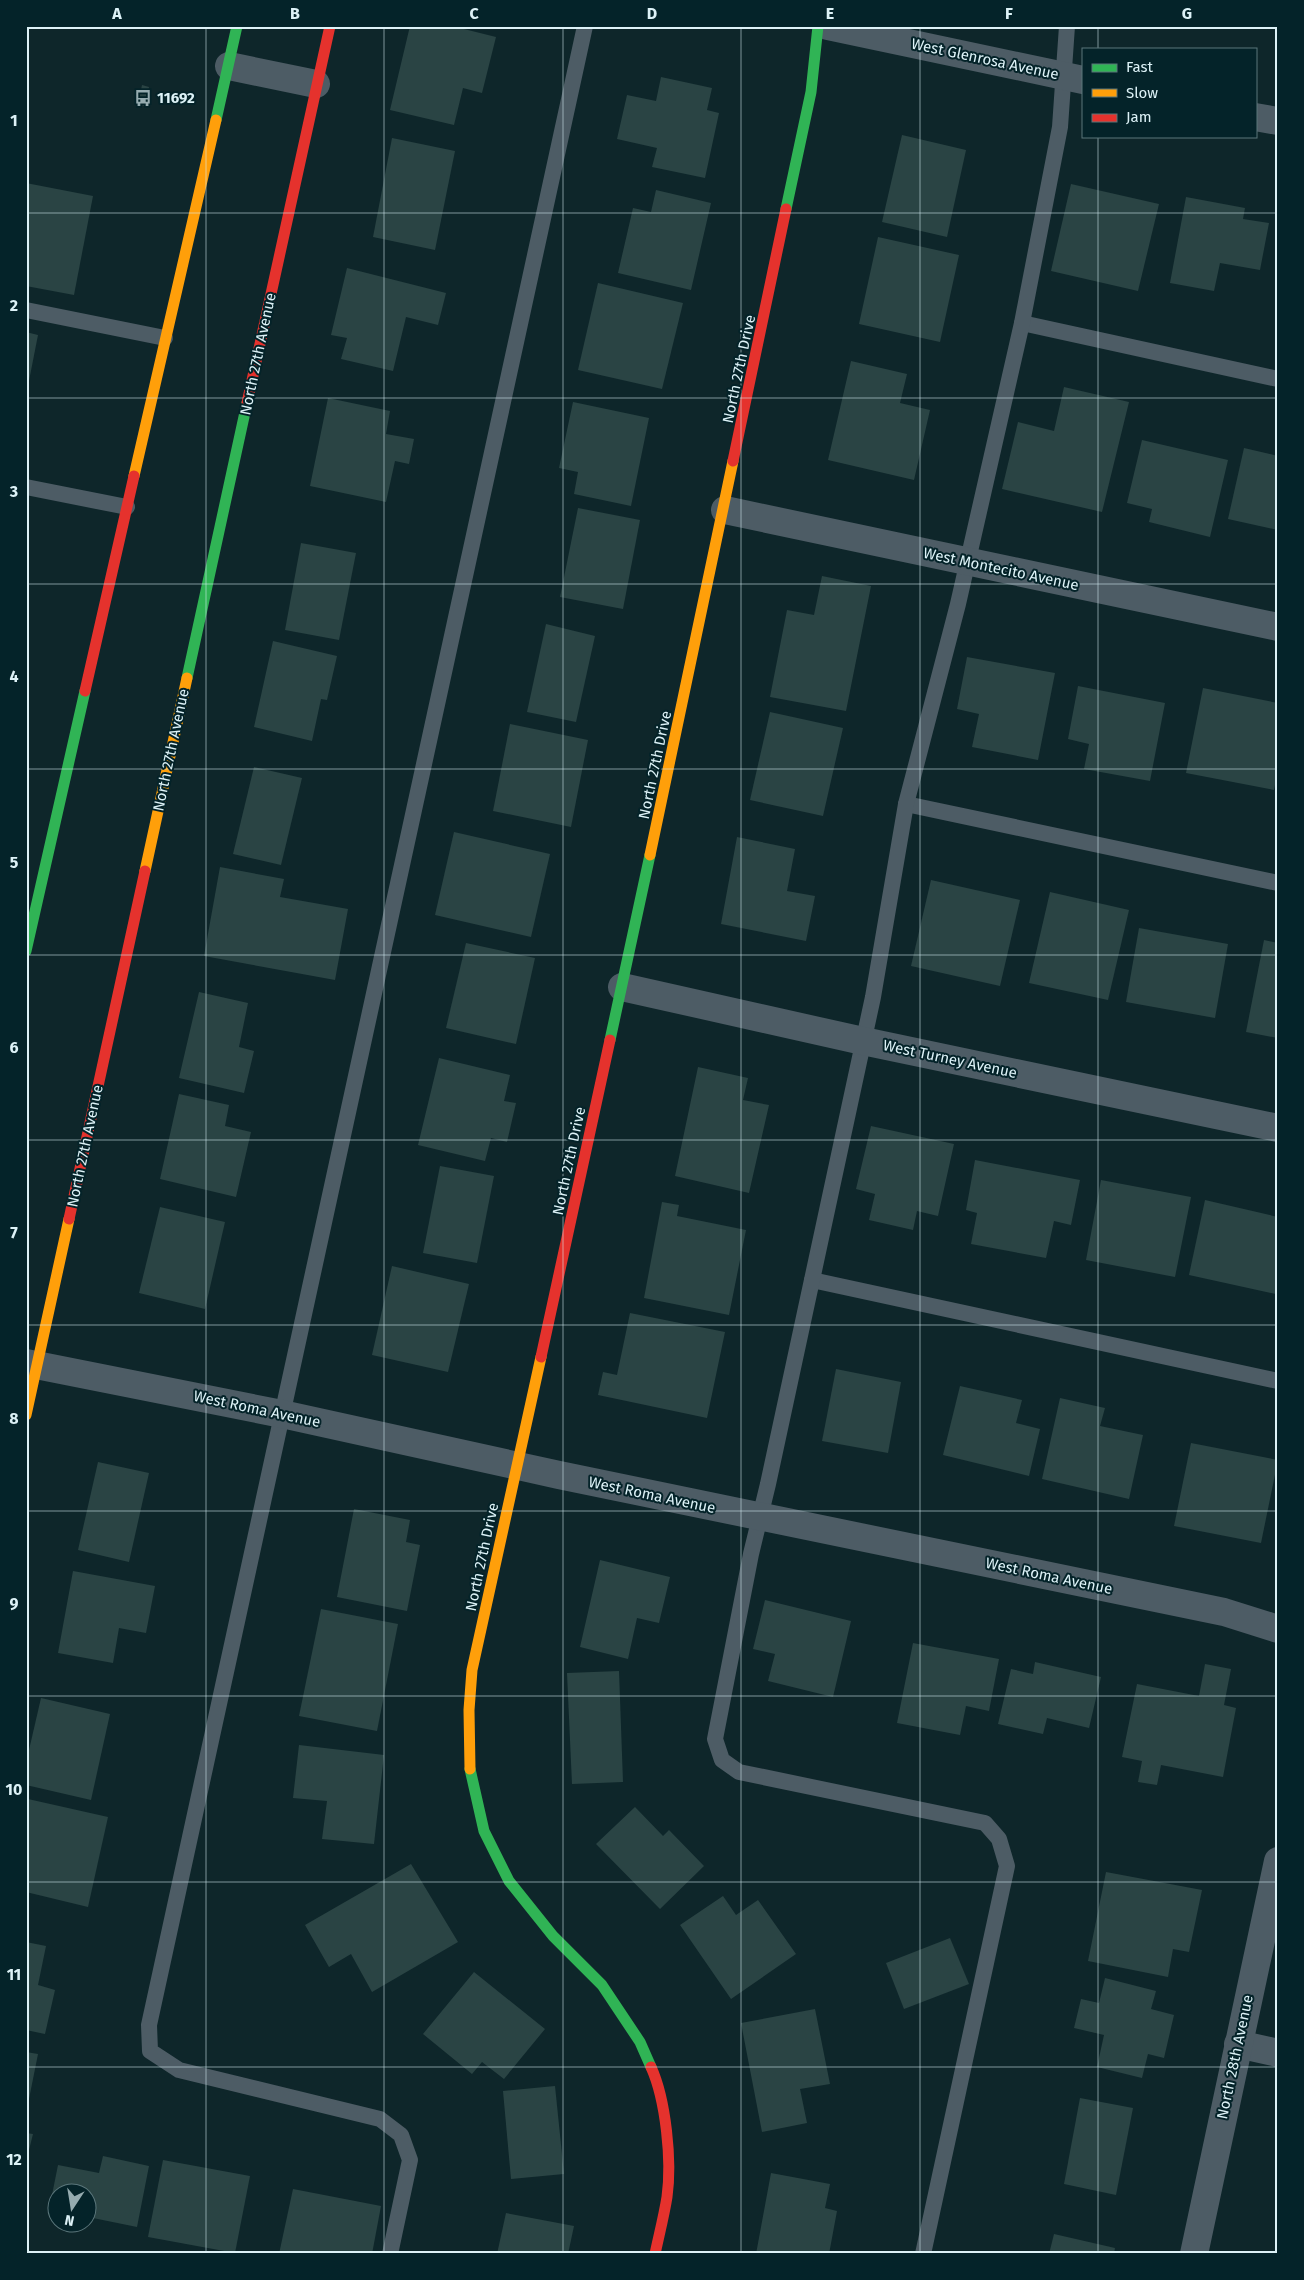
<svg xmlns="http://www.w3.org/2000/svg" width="1304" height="2280" font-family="'Fira Sans',sans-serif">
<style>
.building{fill:#2a4444}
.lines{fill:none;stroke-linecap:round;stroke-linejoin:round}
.lane{stroke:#4d5c65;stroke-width:16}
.street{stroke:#4d5c65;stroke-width:28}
.fast{stroke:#30b455;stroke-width:11}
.slow{stroke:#ff9f0a;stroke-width:11}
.jam{stroke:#e5322d;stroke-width:11}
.grid{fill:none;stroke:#ddf2f7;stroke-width:1;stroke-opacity:0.55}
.labels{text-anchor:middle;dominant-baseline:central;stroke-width:4;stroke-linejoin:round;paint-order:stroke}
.street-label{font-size:15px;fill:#ddf2f7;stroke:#042329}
.poi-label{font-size:15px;font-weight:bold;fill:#ddf2f7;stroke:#042329;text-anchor:start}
.neatline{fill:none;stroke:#ddf2f7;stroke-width:2}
.grid-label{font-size:16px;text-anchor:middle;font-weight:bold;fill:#ddf2f7}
</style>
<rect width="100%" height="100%" fill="#0e262a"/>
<g class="building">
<polygon points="410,26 452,26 496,37 482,93 463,88 454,125 390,110"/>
<polygon points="661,77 712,88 707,110 719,113 705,178 652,167 657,148 617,139 627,95 656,101"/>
<polygon points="142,85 149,87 145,106 138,104"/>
<polygon points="902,135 966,150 947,237 882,222"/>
<polygon points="392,138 455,151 435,250 373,237"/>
<polygon points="26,183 93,196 74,295 26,286"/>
<polygon points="1071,184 1159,204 1138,291 1051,271"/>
<polygon points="656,190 711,203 691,290 618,273 633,208 651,212"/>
<polygon points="1186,197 1245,208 1243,219 1269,223 1260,270 1220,263 1214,291 1170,283"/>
<polygon points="878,237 959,255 940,342 859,324"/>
<polygon points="347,268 446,293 438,325 406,317 393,371 341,359 347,338 331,335"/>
<polygon points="598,283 683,303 662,389 578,370"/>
<polygon points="26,332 38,335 27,391 26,391"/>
<polygon points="851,361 907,374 900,403 930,410 914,480 828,460"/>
<polygon points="1064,387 1129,402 1102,512 1002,489 1018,422 1054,431"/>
<polygon points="328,398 390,411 386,434 414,439 409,464 395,461 386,502 310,486"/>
<polygon points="573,402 649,418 631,506 574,494 578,472 559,468"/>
<polygon points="1142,440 1228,460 1210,537 1149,522 1152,509 1127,503"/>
<polygon points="1244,448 1278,456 1278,530 1228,519"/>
<polygon points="578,508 640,520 623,609 560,597"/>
<polygon points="301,543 356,553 339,640 285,630"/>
<polygon points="822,576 871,586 846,711 770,697 787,610 814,615"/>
<polygon points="546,624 595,636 576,722 527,712"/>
<polygon points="273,641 337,656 327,700 321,699 312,741 254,727"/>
<polygon points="967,657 1055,673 1038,760 972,747 979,714 957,709"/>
<polygon points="1078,686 1165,703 1150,781 1084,769 1089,744 1068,739"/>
<polygon points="1203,688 1278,703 1278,770 1274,790 1186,773"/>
<polygon points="770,712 843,728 823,816 750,800"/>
<polygon points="510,724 588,740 571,827 493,811"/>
<polygon points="254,767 302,778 281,865 233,854"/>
<polygon points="454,832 550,854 531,937 435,915"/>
<polygon points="737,837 795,849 787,891 815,896 806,941 721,924"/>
<polygon points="220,867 284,879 280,897 348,909 335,980 204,956"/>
<polygon points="931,880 1020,900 1000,986 911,966"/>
<polygon points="1050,892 1129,910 1108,1000 1029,983"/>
<polygon points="1139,928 1228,944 1215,1018 1126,1002"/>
<polygon points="1264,940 1278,943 1278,1038 1246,1032"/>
<polygon points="466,943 535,958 516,1044 446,1028"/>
<polygon points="199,992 248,1003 239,1047 254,1051 244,1093 179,1078"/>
<polygon points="439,1058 510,1075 504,1101 516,1103 507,1142 491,1138 485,1161 418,1145"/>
<polygon points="698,1067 748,1078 743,1100 769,1105 749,1193 675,1176"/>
<polygon points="179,1094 229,1105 225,1126 251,1132 236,1197 160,1179"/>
<polygon points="871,1126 954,1144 938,1216 917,1211 913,1230 869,1220 875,1194 856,1189"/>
<polygon points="975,1160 1080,1180 1071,1225 1054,1221 1046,1258 971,1244 977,1213 966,1210"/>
<polygon points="440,1166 494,1176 477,1263 423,1253"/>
<polygon points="1101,1180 1191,1197 1175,1277 1086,1260"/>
<polygon points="1205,1200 1278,1217 1278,1285 1276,1294 1189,1275"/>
<polygon points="662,1202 679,1205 677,1216 746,1230 729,1315 644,1298"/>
<polygon points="160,1207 225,1222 205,1309 139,1293"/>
<polygon points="392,1266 469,1284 448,1372 372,1355"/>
<polygon points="630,1313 725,1332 707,1418 598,1395 603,1372 617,1375"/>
<polygon points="836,1369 901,1382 888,1453 822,1441"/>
<polygon points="960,1386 1022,1400 1016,1423 1040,1429 1029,1476 943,1455"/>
<polygon points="1060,1398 1105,1408 1100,1426 1143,1435 1129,1499 1042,1479"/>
<polygon points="1191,1443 1278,1460 1261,1543 1174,1526"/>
<polygon points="98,1462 149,1473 129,1562 78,1550"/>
<polygon points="354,1509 410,1520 406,1542 420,1545 407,1611 337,1597"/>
<polygon points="600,1560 670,1577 659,1623 637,1618 628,1659 580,1647"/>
<polygon points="73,1571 155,1586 146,1633 119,1628 113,1663 58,1653"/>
<polygon points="765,1600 851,1621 833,1697 768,1681 775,1654 753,1649"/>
<polygon points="321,1609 398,1624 377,1731 299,1716"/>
<polygon points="913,1643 999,1659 989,1711 966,1706 960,1735 897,1723"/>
<polygon points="1035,1662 1101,1677 1089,1728 1047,1718 1043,1734 998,1724 1011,1669 1033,1674"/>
<polygon points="1205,1664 1231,1669 1224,1705 1236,1708 1223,1777 1161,1765 1157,1785 1138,1782 1142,1761 1122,1757 1137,1684 1199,1696"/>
<polygon points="619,1671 623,1782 572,1784 567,1673"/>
<polygon points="41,1698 110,1714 91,1800 26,1785 26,1763"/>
<polygon points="299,1745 384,1755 374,1844 322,1839 327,1801 293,1798"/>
<polygon points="28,1799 108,1817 88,1907 26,1892"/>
<polygon points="635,1807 663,1836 669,1830 704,1866 660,1909 596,1844"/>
<polygon points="411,1864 458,1942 372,1992 351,1954 329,1967 305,1925"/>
<polygon points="1106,1872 1202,1890 1189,1952 1173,1949 1168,1977 1088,1961"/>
<polygon points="723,1896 736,1915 758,1900 796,1954 731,1999 680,1925"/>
<polygon points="950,1938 969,1984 904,2009 886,1963"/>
<polygon points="26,1942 46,1946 38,1985 55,1990 45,2034 26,2030"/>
<polygon points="474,1972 545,2029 504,2079 482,2062 472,2074 423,2034"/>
<polygon points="1105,1978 1156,1991 1151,2009 1174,2015 1164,2058 1148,2054 1142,2078 1097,2067 1104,2035 1074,2028 1081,1999 1099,2003"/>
<polygon points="815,2009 830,2084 800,2089 807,2123 762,2132 741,2023"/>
<polygon points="26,2052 38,2054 29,2099 26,2099"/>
<polygon points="555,2086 564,2174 511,2179 503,2091"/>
<polygon points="1080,2098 1133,2108 1116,2195 1064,2184"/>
<polygon points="26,2133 33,2134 27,2158 26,2158"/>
<polygon points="103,2156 149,2166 137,2227 88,2217 88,2192 58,2192 58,2211 49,2210 58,2165 99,2173"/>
<polygon points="163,2160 250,2176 235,2253 148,2237"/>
<polygon points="771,2173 830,2184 825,2208 837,2211 829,2254 805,2252 805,2254 756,2254"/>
<polygon points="293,2189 381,2206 372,2254 279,2254"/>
<polygon points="506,2213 574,2226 568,2254 497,2254"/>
<polygon points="1054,2234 1115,2248 1114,2254 1049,2254"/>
</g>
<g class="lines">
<g class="lane">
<polyline points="26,310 165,338"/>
<polyline points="1022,323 1278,379"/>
<polyline points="26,487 127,507"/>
<polyline points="906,804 1278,883"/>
<polyline points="812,1280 1278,1381"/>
<polyline points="390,2254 410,2160 401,2135 380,2119 179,2070 150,2051 149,2025 585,26"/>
<polyline points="923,2254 1007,1866 999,1839 985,1823 739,1772 722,1760 715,1739 751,1554 768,1484 873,997 906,804 958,604 1022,323 1060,127 1067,26"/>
</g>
<g class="street">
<polyline points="828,26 1083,80"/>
<polyline points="229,66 316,84"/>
<polyline points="1255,117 1278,121"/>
<polyline points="725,510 1278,627"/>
<polyline points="622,987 863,1041 1278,1128"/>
<polyline points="26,1363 282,1414 559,1475 1224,1612 1278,1629"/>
<polyline points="1238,2044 1278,2053"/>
<polyline points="1194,2254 1278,1861"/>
</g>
<g class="fast">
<polyline points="216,120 237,26"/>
<polyline points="786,209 811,92 818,26"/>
<polyline points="187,678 247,403"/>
<polyline points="26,951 85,691"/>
<polyline points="610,1040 650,855"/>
<polyline points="470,1769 484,1831 509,1881 553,1936 602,1985 640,2042 651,2067"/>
</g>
<g class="slow">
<polyline points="134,476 216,120"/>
<polyline points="650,855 733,461"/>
<polyline points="145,871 187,678"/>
<polyline points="26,1415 69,1219"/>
<polyline points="470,1769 469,1710 472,1670 541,1357"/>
</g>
<g class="jam">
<polyline points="247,403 330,26"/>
<polyline points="733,461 786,209"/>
<polyline points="85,691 134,476"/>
<polyline points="69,1219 145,871"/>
<polyline points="541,1357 610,1040"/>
<path d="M651,2067C666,2100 672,2161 667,2197C664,2216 659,2235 655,2254"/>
</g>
</g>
<path class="grid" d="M206,26V2254M384,26V2254M563,26V2254M741,26V2254M920,26V2254M1098,26V49M1098,136V2254M26,213H1278M26,398H1278M26,584H1278M26,769H1278M26,955H1278M26,1140H1278M26,1325H1278M26,1511H1278M26,1696H1278M26,1882H1278M26,2067H1278"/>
<defs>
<g id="bus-bare" transform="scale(1.35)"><path d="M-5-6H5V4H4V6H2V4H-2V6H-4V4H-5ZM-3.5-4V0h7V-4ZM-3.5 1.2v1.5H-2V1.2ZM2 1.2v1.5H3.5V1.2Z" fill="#95abaf" stroke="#042329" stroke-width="2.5" paint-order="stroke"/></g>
</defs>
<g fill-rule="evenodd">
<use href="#bus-bare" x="143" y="98"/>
</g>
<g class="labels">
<g class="street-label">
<text transform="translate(985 59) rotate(12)">West Glenrosa Avenue</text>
<text transform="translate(258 354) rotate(-78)">North 27th Avenue</text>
<text transform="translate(739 369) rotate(-78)">North 27th Drive</text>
<text transform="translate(1001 569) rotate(12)">West Montecito Avenue</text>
<text transform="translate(171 750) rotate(-78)">North 27th Avenue</text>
<text transform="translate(655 765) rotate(-78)">North 27th Drive</text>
<text transform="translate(950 1059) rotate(12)">West Turney Avenue</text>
<text transform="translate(85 1146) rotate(-78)">North 27th Avenue</text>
<text transform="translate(569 1161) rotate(-78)">North 27th Drive</text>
<text transform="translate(257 1409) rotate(12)">West Roma Avenue</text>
<text transform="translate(652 1495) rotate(12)">West Roma Avenue</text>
<text transform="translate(482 1557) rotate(-78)">North 27th Drive</text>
<text transform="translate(1049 1576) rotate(12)">West Roma Avenue</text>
<text transform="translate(1235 2057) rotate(-78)">North 28th Avenue</text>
</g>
<g class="poi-label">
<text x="157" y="98">11692</text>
</g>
</g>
<rect width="1304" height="2280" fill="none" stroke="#042329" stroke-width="55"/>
<rect x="1082" y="48" width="175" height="90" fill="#042329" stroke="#5b767b"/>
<rect x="1092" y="64" width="25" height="8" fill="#30b455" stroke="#5b767b"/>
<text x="1126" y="72" font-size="15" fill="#ddf2f7">Fast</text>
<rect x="1092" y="89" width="25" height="8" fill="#ff9f0a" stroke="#5b767b"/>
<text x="1126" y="98" font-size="15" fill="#ddf2f7">Slow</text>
<rect x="1092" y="114" width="25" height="8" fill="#e5322d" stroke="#5b767b"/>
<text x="1126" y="122" font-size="15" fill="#ddf2f7">Jam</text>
<g transform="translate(72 2208) rotate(192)"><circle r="24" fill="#042329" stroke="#5b767b"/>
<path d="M0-4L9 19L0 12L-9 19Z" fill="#95abaf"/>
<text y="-8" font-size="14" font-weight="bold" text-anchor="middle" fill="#ddf2f7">N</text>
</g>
<rect x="28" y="28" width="1248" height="2224" class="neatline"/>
<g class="grid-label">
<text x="117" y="19">A</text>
<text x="295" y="19">B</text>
<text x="474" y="19">C</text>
<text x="652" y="19">D</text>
<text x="830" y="19">E</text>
<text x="1009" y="19">F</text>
<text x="1187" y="19">G</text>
<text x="14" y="126">1</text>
<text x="14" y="311">2</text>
<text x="14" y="497">3</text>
<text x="14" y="682">4</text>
<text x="14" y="868">5</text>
<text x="14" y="1053">6</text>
<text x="14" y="1238">7</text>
<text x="14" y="1424">8</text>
<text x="14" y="1609">9</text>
<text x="14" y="1795">10</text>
<text x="14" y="1980">11</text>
<text x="14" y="2165">12</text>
</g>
</svg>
